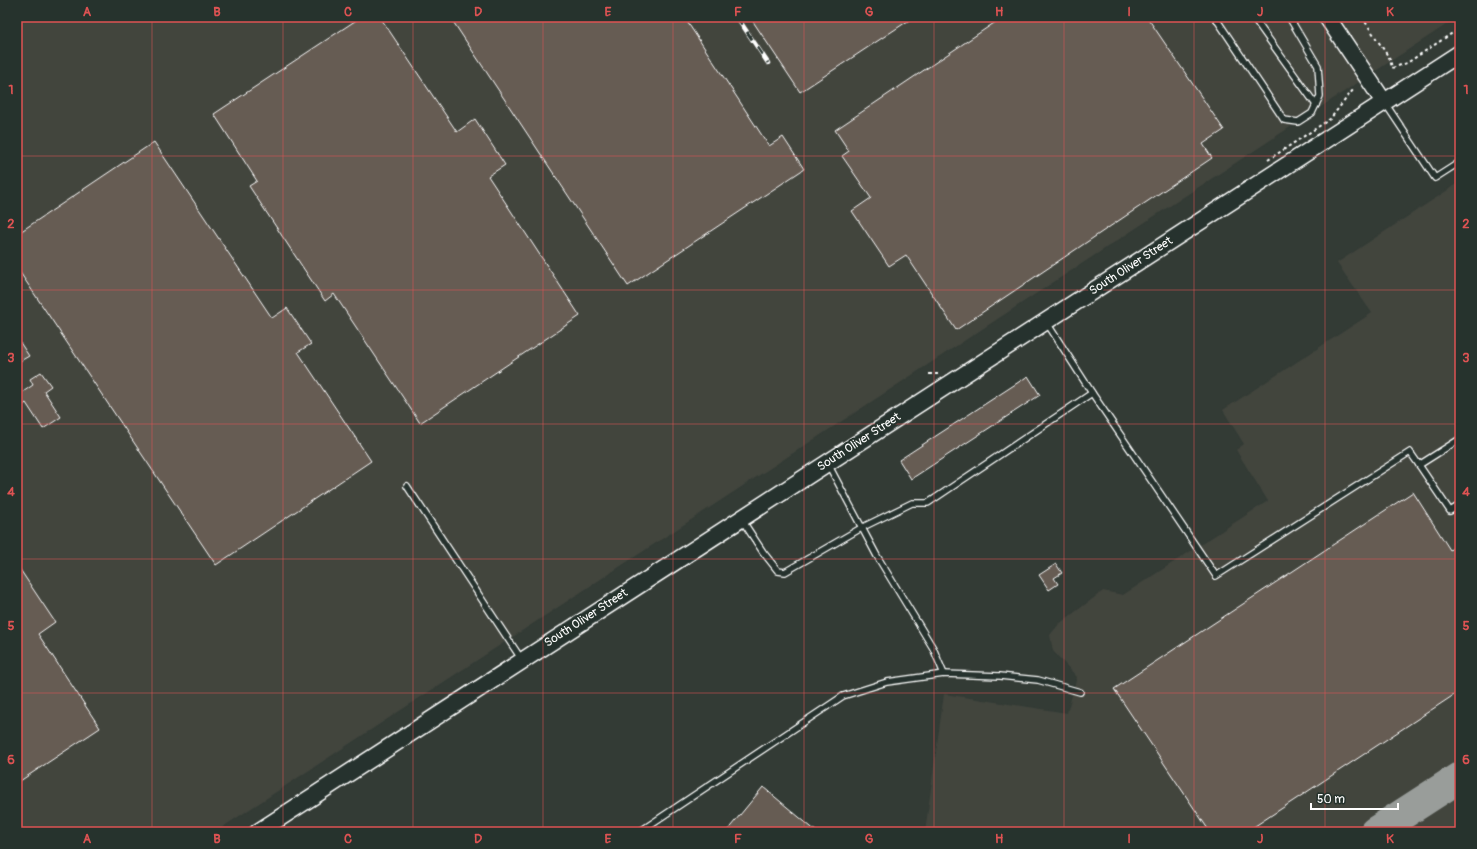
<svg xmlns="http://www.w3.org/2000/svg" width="1477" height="849" font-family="Pangolin,sans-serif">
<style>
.built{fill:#42453e}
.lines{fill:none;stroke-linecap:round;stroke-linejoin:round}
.taxiway{stroke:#999d9a;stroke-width:31}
.building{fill:#665b53;stroke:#fff}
.lane-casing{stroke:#fff;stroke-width:8}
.secondary-casing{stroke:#fff;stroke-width:19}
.path{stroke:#fff;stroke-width:2;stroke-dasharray:3 3;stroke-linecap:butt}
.lane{stroke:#26332d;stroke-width:5.5}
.secondary{stroke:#26332d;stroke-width:16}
.rail-casing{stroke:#fff;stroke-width:4.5}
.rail{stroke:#26332d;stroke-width:3;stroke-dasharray:9;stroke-linecap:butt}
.grid{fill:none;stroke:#de5353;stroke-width:1;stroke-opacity:0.55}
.labels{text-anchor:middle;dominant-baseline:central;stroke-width:4;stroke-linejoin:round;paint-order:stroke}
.street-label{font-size:12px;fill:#fff;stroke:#26332d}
.neatline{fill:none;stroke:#de5353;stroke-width:1.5}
.grid-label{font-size:13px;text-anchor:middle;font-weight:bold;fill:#de5353}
</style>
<rect width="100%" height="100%" fill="#333b35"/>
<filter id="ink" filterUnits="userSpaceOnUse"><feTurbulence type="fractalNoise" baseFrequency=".025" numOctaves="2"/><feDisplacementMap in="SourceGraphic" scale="8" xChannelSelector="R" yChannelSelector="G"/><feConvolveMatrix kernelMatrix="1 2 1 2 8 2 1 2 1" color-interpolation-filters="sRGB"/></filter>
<g filter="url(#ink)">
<g class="built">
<polygon points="17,17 1458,17 215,832 17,832"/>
<polygon points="1460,182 1460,832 925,832 944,694 1067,713 1077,677 1053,651 1050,635 1059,624 1103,591 1123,595 1268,501 1236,450 1244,444 1223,410 1372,313 1337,263"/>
</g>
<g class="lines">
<polyline class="taxiway" points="1375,832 1460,777"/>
</g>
<g class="building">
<polygon points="361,17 380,17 457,132 475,119 505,165 488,176 580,316 420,423 334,294 325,301 249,186 257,181 214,114"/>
<polygon points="450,17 684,17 769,146 783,137 804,169 628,286"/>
<polygon points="750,17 914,17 800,92"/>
<polygon points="1003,17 1147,17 1224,130 1203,144 1212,158 956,330 906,255 889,266 852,211 871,198 842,156 849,151 835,130"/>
<polygon points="154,142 272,318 287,308 311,344 298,352 371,461 216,565 17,268 17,234"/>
<polygon points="17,338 29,356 17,363"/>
<polygon points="41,372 51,386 44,391 61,417 43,429 26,403 17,409 17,396 33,385 30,379"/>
<polygon points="1028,376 1040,395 911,479 899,460"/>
<polygon points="1413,492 1450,550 1460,543 1460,691 1246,832 1210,832 1114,689"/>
<polygon points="1056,564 1062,573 1054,578 1058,584 1049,590 1039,575"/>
<polygon points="17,565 55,622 38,634 100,728 17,783"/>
<polygon points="763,787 817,832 726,832"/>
</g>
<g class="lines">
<g class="lane-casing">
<g id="lane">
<polyline points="1215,17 1284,120 1298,122 1312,113 1320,96 1318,66 1289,17"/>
<polyline points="1253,17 1316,105"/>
<polyline points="1417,17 1422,19 1431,17"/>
<polyline points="1385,103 1435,178 1460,162"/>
<polyline points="1047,323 1092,393 1216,576 1410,452 1419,465 1460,439"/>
<polyline points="828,464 877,556 933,648 944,674"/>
<polyline points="1419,465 1450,511 1460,505"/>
<polyline points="407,486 522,660"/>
<polyline points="742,520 763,552 778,571 785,572 863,527 912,503 928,503 1092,393"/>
<polyline points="639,832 843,696 887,682 944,674 1000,676 1038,680 1080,692"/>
</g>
</g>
<g class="secondary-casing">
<g id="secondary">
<polyline points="1327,17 1384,102"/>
<polyline points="258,832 1460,53"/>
</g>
</g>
<g class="path">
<polyline points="1362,17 1390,59 1392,68 1407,63 1454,32 1460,32"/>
<polyline points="1268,160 1330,119 1353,90"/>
<polyline points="929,374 939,374"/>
</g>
<use href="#lane" class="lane"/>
<use href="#secondary" class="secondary"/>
<g class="rail-casing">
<polyline id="rail" points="737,17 768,63"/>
</g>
<use href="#rail" class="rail"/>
</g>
</g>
<path class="grid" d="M152,17V832M283,17V832M413,17V832M543,17V832M673,17V832M804,17V832M934,17V832M1064,17V832M1194,17V832M1325,17V832M17,156H1460M17,290H1460M17,424H1460M17,559H1460M17,693H1460"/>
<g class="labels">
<g class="street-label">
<text transform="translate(1131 266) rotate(-33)">South Oliver Street</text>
<text transform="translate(859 442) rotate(-33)">South Oliver Street</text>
<text transform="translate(586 618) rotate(-33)">South Oliver Street</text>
</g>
</g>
<rect width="1477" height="849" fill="none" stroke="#26332d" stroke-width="44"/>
<path d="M1311 803v6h87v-6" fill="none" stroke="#ffffff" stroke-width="2"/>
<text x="1317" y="803" font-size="12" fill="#ffffff" stroke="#26332d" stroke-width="3" paint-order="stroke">50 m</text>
<rect x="22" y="22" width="1433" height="805" class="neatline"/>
<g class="grid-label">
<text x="87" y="16">A</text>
<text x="217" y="16">B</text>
<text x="348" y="16">C</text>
<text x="478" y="16">D</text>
<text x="608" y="16">E</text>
<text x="738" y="16">F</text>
<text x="869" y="16">G</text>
<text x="999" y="16">H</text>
<text x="1129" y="16">I</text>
<text x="1260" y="16">J</text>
<text x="1390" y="16">K</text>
<text x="11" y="94">1</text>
<text x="1466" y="94">1</text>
<text x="11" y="228">2</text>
<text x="1466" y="228">2</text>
<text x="11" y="362">3</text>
<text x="1466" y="362">3</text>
<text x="11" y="496">4</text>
<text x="1466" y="496">4</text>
<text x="11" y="630">5</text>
<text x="1466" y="630">5</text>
<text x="11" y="764">6</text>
<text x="1466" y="764">6</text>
<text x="87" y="843">A</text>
<text x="217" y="843">B</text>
<text x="348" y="843">C</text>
<text x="478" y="843">D</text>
<text x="608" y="843">E</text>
<text x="738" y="843">F</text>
<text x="869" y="843">G</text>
<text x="999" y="843">H</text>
<text x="1129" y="843">I</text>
<text x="1260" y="843">J</text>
<text x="1390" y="843">K</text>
</g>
</svg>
